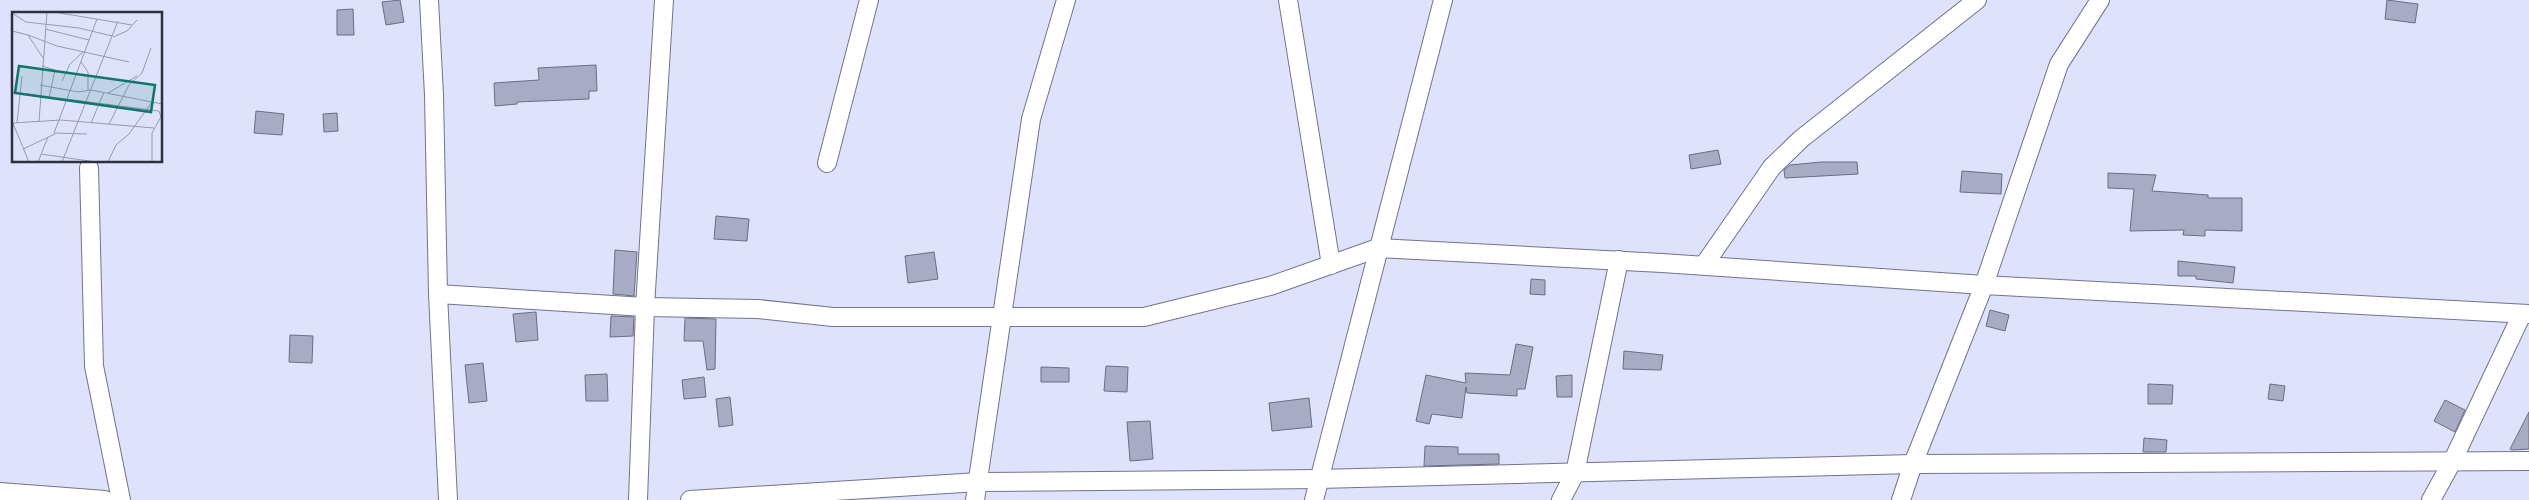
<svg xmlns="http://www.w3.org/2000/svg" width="2529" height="500" font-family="'Roboto Condensed',sans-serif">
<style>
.building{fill:#a7abc5;stroke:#6a6d85}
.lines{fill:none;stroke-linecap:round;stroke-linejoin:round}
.street-casing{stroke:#71748c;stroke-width:20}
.street{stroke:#fff;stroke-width:18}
.inset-road{fill:none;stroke:#989baf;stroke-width:1}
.view{fill:#0f766e;fill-opacity:0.15;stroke:#0f766e;stroke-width:2.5}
.inset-edge{fill:none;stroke:#2e303a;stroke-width:2.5}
</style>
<rect width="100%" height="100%" fill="#dee2fd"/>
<g class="building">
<polygon points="400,0 404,22 386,25 382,2"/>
<polygon points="2387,0 2418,4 2415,23 2385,19"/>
<polygon points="353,9 354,35 337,35 337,10"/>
<polygon points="596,65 597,91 589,91 589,99 517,102 517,104 495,106 494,83 539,80 538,68"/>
<polygon points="256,111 284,114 282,135 254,133"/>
<polygon points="337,113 338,131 324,132 323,114"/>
<polygon points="1718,150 1721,164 1691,169 1689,155"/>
<polygon points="1821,162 1857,162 1858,174 1785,178 1784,170 1790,165"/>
<polygon points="1962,171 2002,174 2001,194 1960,192"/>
<polygon points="2108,173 2156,175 2152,191 2208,195 2208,198 2242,198 2242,231 2205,230 2205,236 2183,235 2184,230 2130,231 2134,189 2108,188"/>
<polygon points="716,216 749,219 747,241 714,239"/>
<polygon points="615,250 637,252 634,296 613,294"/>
<polygon points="934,252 938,279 908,283 905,256"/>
<polygon points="2178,261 2235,267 2233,283 2196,279 2196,276 2178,276"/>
<polygon points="1531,279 1545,280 1545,295 1530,294"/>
<polygon points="1990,310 2009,315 2005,331 1986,326"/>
<polygon points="536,312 538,340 516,342 513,314"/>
<polygon points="611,316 634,317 633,336 610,337"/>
<polygon points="685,318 716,319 715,369 707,370 703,341 684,341"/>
<polygon points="290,335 313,336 312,363 289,362"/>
<polygon points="1516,344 1533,347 1525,389 1517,389 1517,396 1467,393 1466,387 1462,418 1432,414 1429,424 1416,421 1426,375 1466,383 1465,373 1510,375"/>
<polygon points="1624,351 1663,355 1661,370 1623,369"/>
<polygon points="483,363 487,401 469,403 465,365"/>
<polygon points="1106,366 1128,367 1127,392 1104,391"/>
<polygon points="1041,367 1069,368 1069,382 1041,382"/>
<polygon points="607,374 608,401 586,401 585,375"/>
<polygon points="1572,375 1572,397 1557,397 1556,376"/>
<polygon points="704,377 706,397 684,399 682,380"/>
<polygon points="2148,384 2173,385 2172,404 2148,404"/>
<polygon points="2270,384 2285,386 2283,401 2268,399"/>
<polygon points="730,397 733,425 719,427 716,399"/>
<polygon points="1309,398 1312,427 1272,431 1269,403"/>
<polygon points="2445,400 2465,410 2455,432 2434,421"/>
<polygon points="2529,412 2529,449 2512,450 2510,449"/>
<polygon points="1150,421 1153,459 1130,461 1127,422"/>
<polygon points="2144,438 2167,440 2166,452 2143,452"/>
<polygon points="1425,446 1458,447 1458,454 1499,454 1499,464 1424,466"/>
</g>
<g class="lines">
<g class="street-casing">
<g id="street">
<polyline points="429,0 434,95 438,294 448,500"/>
<polyline points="1288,0 1331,265"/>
<polyline points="827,163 869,0"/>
<polyline points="89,168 94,366 121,500"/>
<polyline points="1704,265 1772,167 1801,139 1977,0"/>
<polyline points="438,294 645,307 758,309 833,317 1144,317 1270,286 1378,248 1662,263 1984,285 2529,314"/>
<polyline points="0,492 105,500"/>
<polyline points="638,500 645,307 664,0"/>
<polyline points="690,500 979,482 1318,479 1913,464 2529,461"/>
<polyline points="975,500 1031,119 1066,0"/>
<polyline points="1314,500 1443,0"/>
<polyline points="1561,500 1575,473 1619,260"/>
<polyline points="1901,500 1913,464 1984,285 2059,64 2100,0"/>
<polyline points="2431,500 2453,460 2522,314"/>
</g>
</g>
<use href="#street" class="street"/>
</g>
<g transform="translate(12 12)">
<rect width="150" height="150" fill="#dee2fd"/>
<path class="inset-road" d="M42,0L120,13M0,1L14,10L67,16L100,24M33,17L77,28M0,19L16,23L31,46M16,23L45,34L117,50M101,25L115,19L125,8M69,50L76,60V79M30,54L43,58L37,86M50,69L58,52L71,40M28,73L66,80L79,78L150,92M0,80L147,99L149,105L140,121V150M96,81L125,64M0,109L17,150M27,110L35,0M1,111L49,108L142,116M5,111L10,64M79,111L92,80M97,112L117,73L130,61L139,36M75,122L42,121L85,7M11,137L43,122M29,142L84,150M26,150L36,125M50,150L106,9M96,150L104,133L117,122L140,90"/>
<path class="view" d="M7,54L143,73L139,100L3,81Z"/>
<rect width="150" height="150" class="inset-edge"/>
</g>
</svg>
